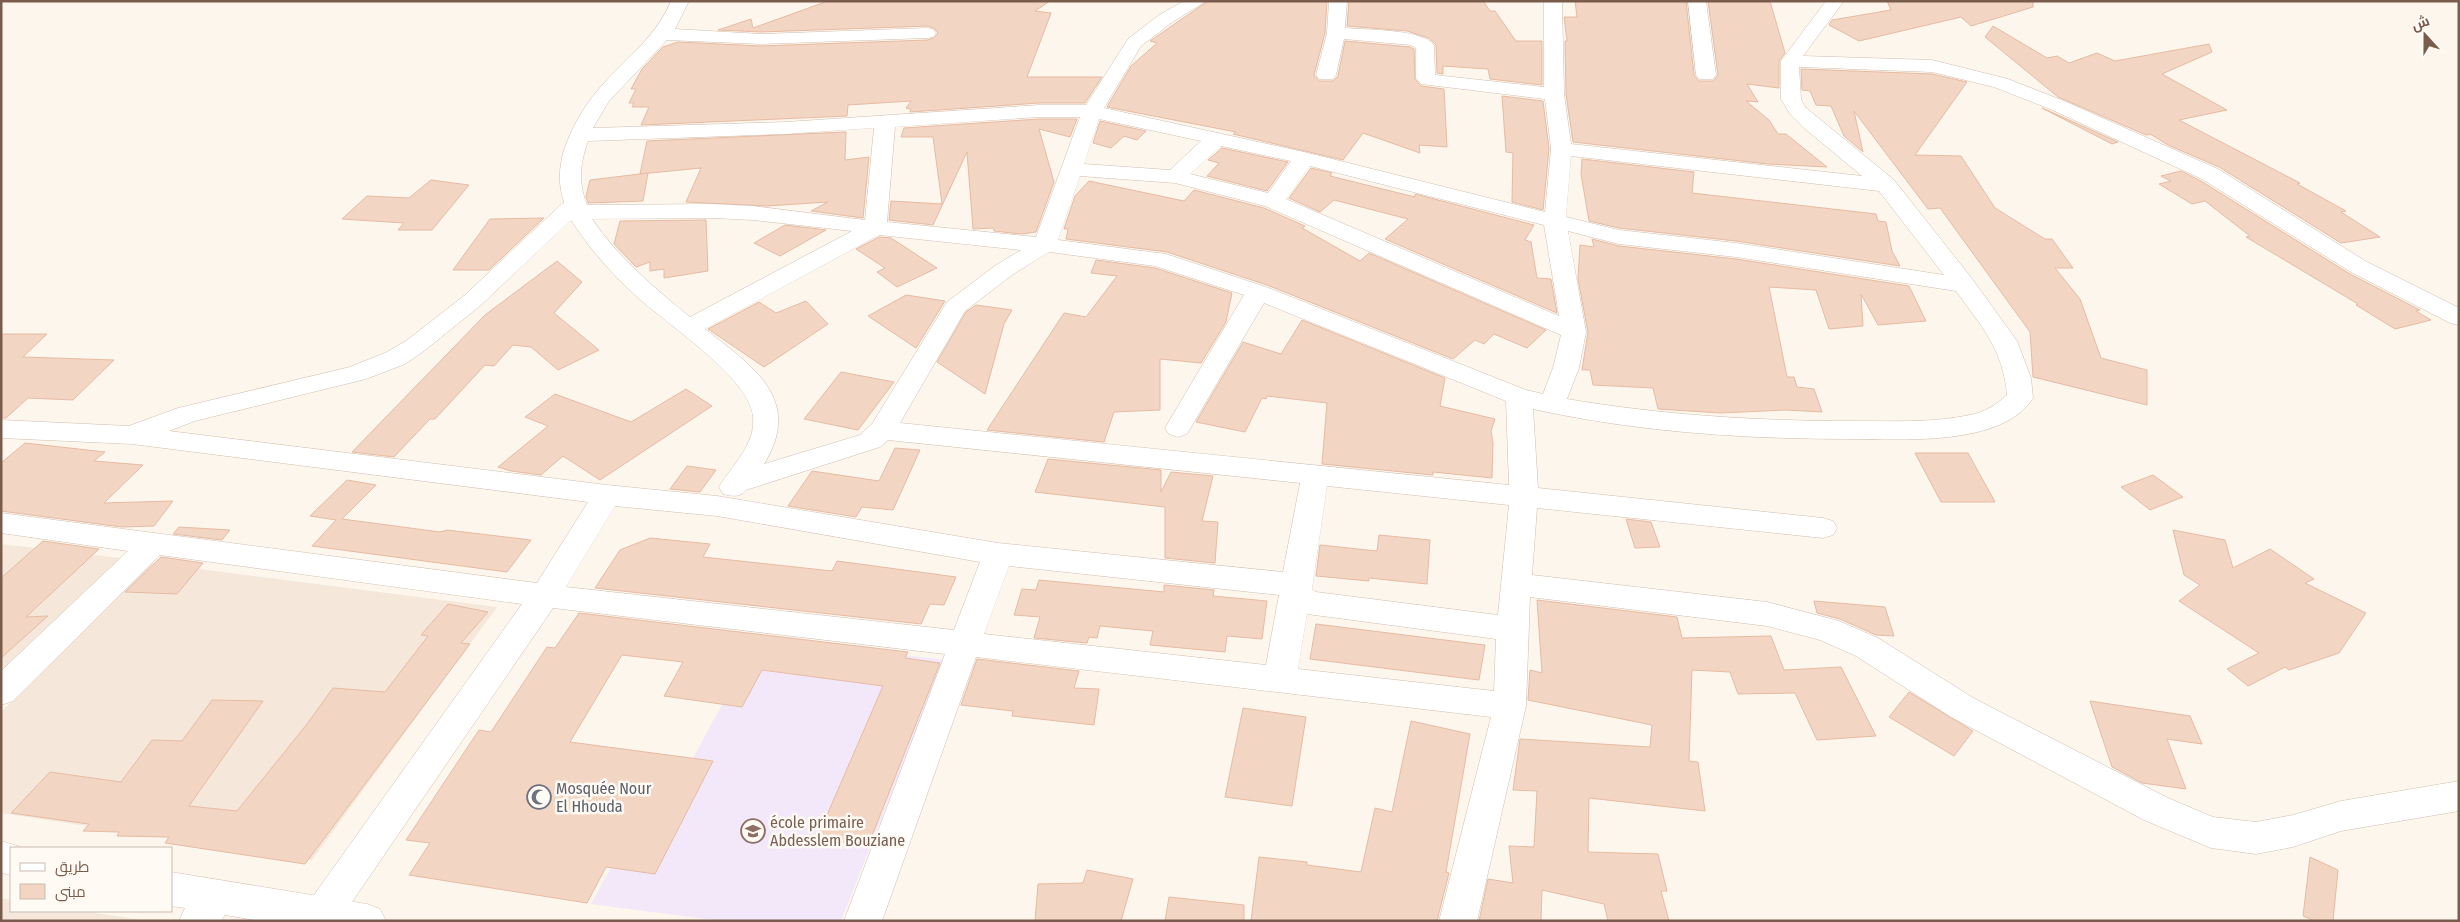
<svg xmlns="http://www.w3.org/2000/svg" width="2460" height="922" font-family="'Fira Sans Condensed',Cairo,sans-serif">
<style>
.residential{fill:#f5e8da}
.education{fill:#f3e8fa}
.building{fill:#f3d5c3;stroke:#e6bba3}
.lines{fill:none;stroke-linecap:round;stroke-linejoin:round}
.minor-casing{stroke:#d1beb0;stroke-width:1}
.secondary-casing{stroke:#d6c0b0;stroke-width:1}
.minor{fill:#fff;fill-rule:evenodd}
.secondary{fill:#fff;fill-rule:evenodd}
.labels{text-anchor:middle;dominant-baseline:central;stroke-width:5;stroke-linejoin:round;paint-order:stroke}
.near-worship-label{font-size:16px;fill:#5b616d;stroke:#fffaf3;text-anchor:start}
.near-education-label{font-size:16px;fill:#785e54;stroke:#fffaf3;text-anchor:start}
</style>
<rect width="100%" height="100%" fill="#fdf6ec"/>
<g class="residential">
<polygon points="1,544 120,558 1,674"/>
<polygon points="152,563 497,607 312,860 1,813 1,712"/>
<polygon points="1,898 11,900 11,911 83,911 149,921 1,921"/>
</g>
<polygon class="education" points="759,637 944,660 841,921 720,921 591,904 672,756 693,758"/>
<g class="building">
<polygon points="828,1 1050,1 1035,11 1051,13 1027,77 1102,77 1085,103 1039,103 910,112 911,109 906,108 911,101 848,105 847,116 641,125 649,107 632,107 634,103 629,103 636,89 631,89 642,69 663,47 678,42 761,46 927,40 934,38 938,33 934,28 927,26 761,32 718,30 751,19 753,28"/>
<polygon points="1208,1 1327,1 1325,33 1314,75 1319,81 1333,81 1338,76 1345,41 1410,47 1414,49 1415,79 1421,86 1444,89 1447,147 1419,145 1420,153 1363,133 1343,160 1233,134 1236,132 1107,107 1131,66 1157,43 1150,41"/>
<polygon points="1349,1 1483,1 1490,11 1495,11 1516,41 1542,41 1542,85 1490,79 1488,69 1443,66 1443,74 1437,73 1436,45 1429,38 1407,31 1347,26"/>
<polygon points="1575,1 1686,1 1694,75 1699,81 1713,81 1718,75 1708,1 1770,1 1785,53 1779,61 1779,88 1747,84 1758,102 1746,101 1769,120 1778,134 1786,134 1827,167 1768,164 1573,142 1566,94 1565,41 1567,41 1564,17 1577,17"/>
<polygon points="1887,1 2033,1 2033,7 1971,26 1961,17 1859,41 1829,25 1832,20 1891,10"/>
<polygon points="1993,26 2047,58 2057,56 2069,63 2097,53 2115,61 2209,44 2212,52 2162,74 2227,110 2179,120 2300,183 2297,184 2346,211 2341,212 2380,237 2341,243 2219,167 2168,145 2150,134 2146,135 2058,97 1985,37"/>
<polygon points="1801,69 1932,74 1967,82 1915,155 1961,156 1995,208 2045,239 2052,239 2073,268 2055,268 2080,299 2101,358 2147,370 2147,405 2033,377 2030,332 1940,208 1928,209 1854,111 1863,152 1844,136 1831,106 1816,105 1810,91 1802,90"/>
<polygon points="1502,96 1543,101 1549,149 1543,210 1512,202 1513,153 1506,152"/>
<polygon points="2042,108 2049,111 2118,142 2112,144"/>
<polygon points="1039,119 1077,119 1070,137 1039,129 1054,182 1036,232 1021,234 994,231 993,228 973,229 967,152 933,225 889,220 891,201 942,204 933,137 901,137 904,128"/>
<polygon points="1100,121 1146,131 1137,140 1124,136 1111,148 1093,143"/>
<polygon points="846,132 845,160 869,157 863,218 811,211 828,202 767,206 686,202 701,168 640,174 647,141"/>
<polygon points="1222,148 1288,162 1267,191 1207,176 1219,163 1208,160"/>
<polygon points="1582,159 1694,172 1692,193 1876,214 1878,221 1886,222 1892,251 1900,266 1736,241 1619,228 1589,221 1581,174"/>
<polygon points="1311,168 1332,173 1330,176 1415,197 1415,194 1534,225 1525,240 1531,242 1537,278 1551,279 1557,313 1385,239 1408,219 1334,200 1320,212 1289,198"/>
<polygon points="2181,171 2201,181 2350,274 2420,310 2416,311 2431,320 2395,329 2356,305 2358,304 2246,237 2250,236 2205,201 2192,204 2159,184 2171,181 2161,176"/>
<polygon points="648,173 643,201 588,203 586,196 590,180"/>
<polygon points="431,180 469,185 432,230 398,230 404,223 342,219 367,196 409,198"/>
<polygon points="1089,181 1184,201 1194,190 1264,208 1305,226 1302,228 1360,261 1369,253 1546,330 1527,348 1494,334 1484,344 1475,340 1453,359 1267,285 1167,252 1066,239 1068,229 1064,229 1075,196"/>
<polygon points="544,218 489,270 453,270 490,219"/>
<polygon points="706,220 708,271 664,278 664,269 650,271 650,262 636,267 614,244 620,221"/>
<polygon points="785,225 826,230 780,256 754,243"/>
<polygon points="879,237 891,238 937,268 897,287 877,272 885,268 856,249"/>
<polygon points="1592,239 1619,246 1736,259 1909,286 1926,321 1878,325 1861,294 1863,326 1829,329 1816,290 1769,287 1787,377 1794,377 1797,387 1814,389 1822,412 1786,410 1720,413 1658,409 1653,388 1593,385 1590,370 1582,370 1588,332 1578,279 1580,245 1594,247"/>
<polygon points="1096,260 1155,268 1232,293 1226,322 1201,363 1160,359 1160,410 1114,412 1104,442 987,430 1064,313 1086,317 1117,276 1091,273"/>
<polygon points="557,261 582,282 554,313 599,350 558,370 531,347 513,345 494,366 485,365 435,419 430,419 394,457 352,452 485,315"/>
<polygon points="906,295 945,301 916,348 868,316"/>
<polygon points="806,301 828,324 764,367 708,329 759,302 776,313"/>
<polygon points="976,305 1012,310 1004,324 985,394 937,362 966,312"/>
<polygon points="1302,320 1445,378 1440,406 1495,419 1491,431 1493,443 1492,478 1433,472 1433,475 1322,464 1327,403 1267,396 1266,399 1262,398 1245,432 1196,422 1243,342 1281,354"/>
<polygon points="1,334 47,334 23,357 114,360 73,400 28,398 6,418 1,418"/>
<polygon points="841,372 894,382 858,430 804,419"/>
<polygon points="686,389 712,406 600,480 563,456 541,475 511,471 498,467 548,426 525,417 555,394 631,422"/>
<polygon points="25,443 105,452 94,461 143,465 104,503 173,501 154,526 122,527 1,511 1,463"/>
<polygon points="895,448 920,450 893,510 862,507 856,517 788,506 812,471 879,481"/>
<polygon points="1915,453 1968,453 1995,502 1941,502"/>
<polygon points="1048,459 1161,470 1161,492 1171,472 1213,476 1202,521 1218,522 1215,563 1165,558 1165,507 1035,492"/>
<polygon points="687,466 716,470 700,492 670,489"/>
<polygon points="2153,475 2183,497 2150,510 2121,487"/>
<polygon points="347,480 376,485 342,519 440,532 447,530 531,540 507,572 312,546 336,520 310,516"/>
<polygon points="1626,519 1651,522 1660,547 1635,548"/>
<polygon points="179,527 230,530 222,540 173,534"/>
<polygon points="2173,530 2225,540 2233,568 2270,549 2314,579 2305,583 2366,613 2339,653 2289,670 2285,667 2248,686 2227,669 2259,653 2179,601 2200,585 2184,575"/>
<polygon points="1379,535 1430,540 1427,584 1369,578 1369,581 1316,576 1320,545 1377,551"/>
<polygon points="650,538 710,544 703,557 832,571 837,561 956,577 944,605 930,604 921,624 595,588 620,550"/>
<polygon points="43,541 99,549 26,617 48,616 1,658 1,578"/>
<polygon points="161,557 203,563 177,594 125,592"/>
<polygon points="1039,580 1164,592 1164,585 1214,590 1213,596 1267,601 1262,639 1227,636 1225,652 1150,645 1153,631 1100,626 1097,638 1089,637 1087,643 1034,638 1040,617 1014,615 1022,589 1036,590"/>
<polygon points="1537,600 1677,617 1682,638 1771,636 1784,670 1841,667 1876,736 1817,740 1795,693 1738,694 1730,672 1692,670 1689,761 1698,762 1705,811 1589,798 1588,852 1658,854 1667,891 1661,891 1669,921 1608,921 1604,904 1542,890 1541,921 1479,921 1488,879 1513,883 1509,846 1534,847 1537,791 1513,790 1520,739 1650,747 1652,725 1528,700 1530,670 1542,673"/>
<polygon points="1814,601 1885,607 1894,636 1876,635 1840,619 1817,613"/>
<polygon points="448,604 488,612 461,643 470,644 305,864 165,843 169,837 117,836 119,832 83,831 89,824 11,813 50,772 121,782 152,740 182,741 212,700 263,701 189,806 237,811 307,724 333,688 385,692 428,636 421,635"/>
<polygon points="579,613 908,652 905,658 940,663 868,846 817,838 883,686 762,670 742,707 664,696 683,662 622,655 570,742 713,761 655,874 606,867 587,903 409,875 430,843 406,840 479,730 491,732 547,647 555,648"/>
<polygon points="1316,624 1485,645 1479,680 1310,659"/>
<polygon points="977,659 1079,671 1074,688 1099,689 1094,725 1012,716 1013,711 961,705"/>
<polygon points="1909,692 1973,731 1954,756 1889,717"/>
<polygon points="2090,701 2190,716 2202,744 2167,739 2186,789 2142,783 2112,767"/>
<polygon points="1243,708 1306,717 1292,806 1225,797"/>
<polygon points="1411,721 1470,734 1446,872 1449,873 1437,921 1251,921 1259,857 1307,862 1307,865 1361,872 1375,808 1392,812"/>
<polygon points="2310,857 2338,870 2333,921 2315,921 2303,916"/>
<polygon points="1087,870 1133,879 1121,921 1035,921 1038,884 1083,883"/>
<polygon points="1169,897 1244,905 1244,921 1165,921"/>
</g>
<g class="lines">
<g class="minor-casing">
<g id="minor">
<path d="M671,1H689L675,29L761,34L927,28L933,29L936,33L933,37L927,38L761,44L667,40L609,101L593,128L786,122L1039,105H1086L1128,39L1159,15L1184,1H1206L1171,23L1141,46L1104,108L1304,152L1545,212L1551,149L1545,99L1421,84L1416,78V48L1411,45L1344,39L1336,75L1333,79H1319L1316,75L1327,33L1329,1H1347L1345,28C1365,30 1423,29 1434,45L1435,75L1544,87V1H1562L1564,94L1571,144L1862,176L1804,128L1790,114L1781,99V61L1826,1H1844L1803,56L1932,60L2008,79L2064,101L2218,169L2367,262L2459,308V325L2450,323L2351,272L2202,179L2050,109L1994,87L1932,72L1799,67L1801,99L1805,107L1894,180L1973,280L2017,341L2031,378L2033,398C2002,447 1902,439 1852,439C1744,439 1637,432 1533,409L1538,488L1823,518L1833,521L1837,528L1833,535L1823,538L1537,508L1532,575L1767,602L1839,621L1878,638L1975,699L2168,798L2213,817L2256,822L2293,815L2341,801L2459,781V811L2341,831L2293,847L2256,854L2211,848L2144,820L1951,717L1856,656L1820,640L1767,626L1530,597L1526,706L1477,921H1439L1491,717L976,657L882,921H844L945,654L553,608L339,921H306L303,914L309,902L522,604L160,555L13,701L1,705V671L128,551L1,533V513L537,583L588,502L132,444L1,438V420L129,426L178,408L350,367L387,352L406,341L465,295L564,202C558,185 559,167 564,150C573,124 587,101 606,81C630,55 657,35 671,1ZM1039,117H1080L1036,237L887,222L895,127ZM1099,119L1201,141L1170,170L1084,164ZM874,128L865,220L753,206L713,204L587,205C578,183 580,163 588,141L786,134ZM1221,146L1291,161L1268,193L1190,174ZM1571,156L1879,191L1944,275L1736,243L1619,230L1566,217ZM1310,166L1544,225L1559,316L1286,199ZM1080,176L1175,183L1265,206L1561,335L1553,368L1543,394L1526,390L1266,287L1166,254L1058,240ZM713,218L753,220L852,231L690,317C654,288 618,257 592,219ZM571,220C589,248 610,272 635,295C665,323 749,377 753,416C756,445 732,465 719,487L723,494C732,496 740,498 746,490L880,447L888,440L1300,483L1283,572L998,543L717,496L607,485L169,431L195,421L366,379L405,364L424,351L481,305ZM1568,231L1619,244L1736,257L1956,291C1982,327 2003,349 2007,395C1996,405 1985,412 1970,415C1932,423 1892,421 1853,421C1757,421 1662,415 1567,399L1579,368L1586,332ZM879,235L1021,250L996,265L947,302L872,424L860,435L764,464C804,399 752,366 705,329ZM1049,252L1155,266L1244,295L1165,428L1169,434L1178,437L1187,434L1264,303L1506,401L1509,485L900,423L965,311L1012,275ZM1327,486L1509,505L1498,615L1316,592L1312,589ZM615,506L717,516L980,562L954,630L566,587ZM1009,566L1279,595L1266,665L984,634ZM1307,614L1496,639L1494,691L1298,669Z"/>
<polygon points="1688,1 1706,1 1716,75 1713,79 1699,79 1696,75"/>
</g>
</g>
<g class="secondary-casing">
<g id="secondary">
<polygon points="1,841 24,848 11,848 11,875 1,873"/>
<polygon points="171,872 367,904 380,909 386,921 260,921 225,915 221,921 179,921 185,908 171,906"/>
</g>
</g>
<use href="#minor" class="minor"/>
<use href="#secondary" class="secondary"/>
</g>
<defs>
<g id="mosque-ring" transform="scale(1.25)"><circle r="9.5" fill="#fffaf3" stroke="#6b7280" stroke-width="1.5"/><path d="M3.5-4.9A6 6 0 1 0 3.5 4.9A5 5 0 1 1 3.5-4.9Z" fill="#6b7280"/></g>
<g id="school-ring" transform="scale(1.25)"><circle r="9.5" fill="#fffaf3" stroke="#8d6e63" stroke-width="1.5"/><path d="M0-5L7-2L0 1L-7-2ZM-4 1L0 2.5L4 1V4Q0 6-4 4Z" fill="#8d6e63"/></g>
</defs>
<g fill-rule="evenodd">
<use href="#mosque-ring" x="539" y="797"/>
<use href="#school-ring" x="753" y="831"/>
</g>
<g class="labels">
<g class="near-worship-label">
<text x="556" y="788">Mosquée Nour<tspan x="556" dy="18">El Hhouda</tspan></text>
</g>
<g class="near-education-label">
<text x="770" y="822">école primaire<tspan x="770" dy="18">Abdesslem Bouziane</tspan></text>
</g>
</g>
<rect width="2460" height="922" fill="none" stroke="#7a5c4d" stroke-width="5"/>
<rect x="10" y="847" width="162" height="65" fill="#fffaf3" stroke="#cabbb1"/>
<rect x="20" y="863" width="25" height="8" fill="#ffffff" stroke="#cabbb1"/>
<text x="55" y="872" font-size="15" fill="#7a5c4d">طريق</text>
<rect x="20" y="884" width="25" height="15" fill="#f3d5c3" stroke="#cabbb1"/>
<text x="55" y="897" font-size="15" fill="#7a5c4d">مبنى</text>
<g transform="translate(2425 35) rotate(339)" stroke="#fffaf3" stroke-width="4" paint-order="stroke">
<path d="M0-4L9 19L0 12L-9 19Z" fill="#7a5c4d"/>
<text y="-8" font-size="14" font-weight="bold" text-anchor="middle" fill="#7a5c4d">ش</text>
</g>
</svg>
